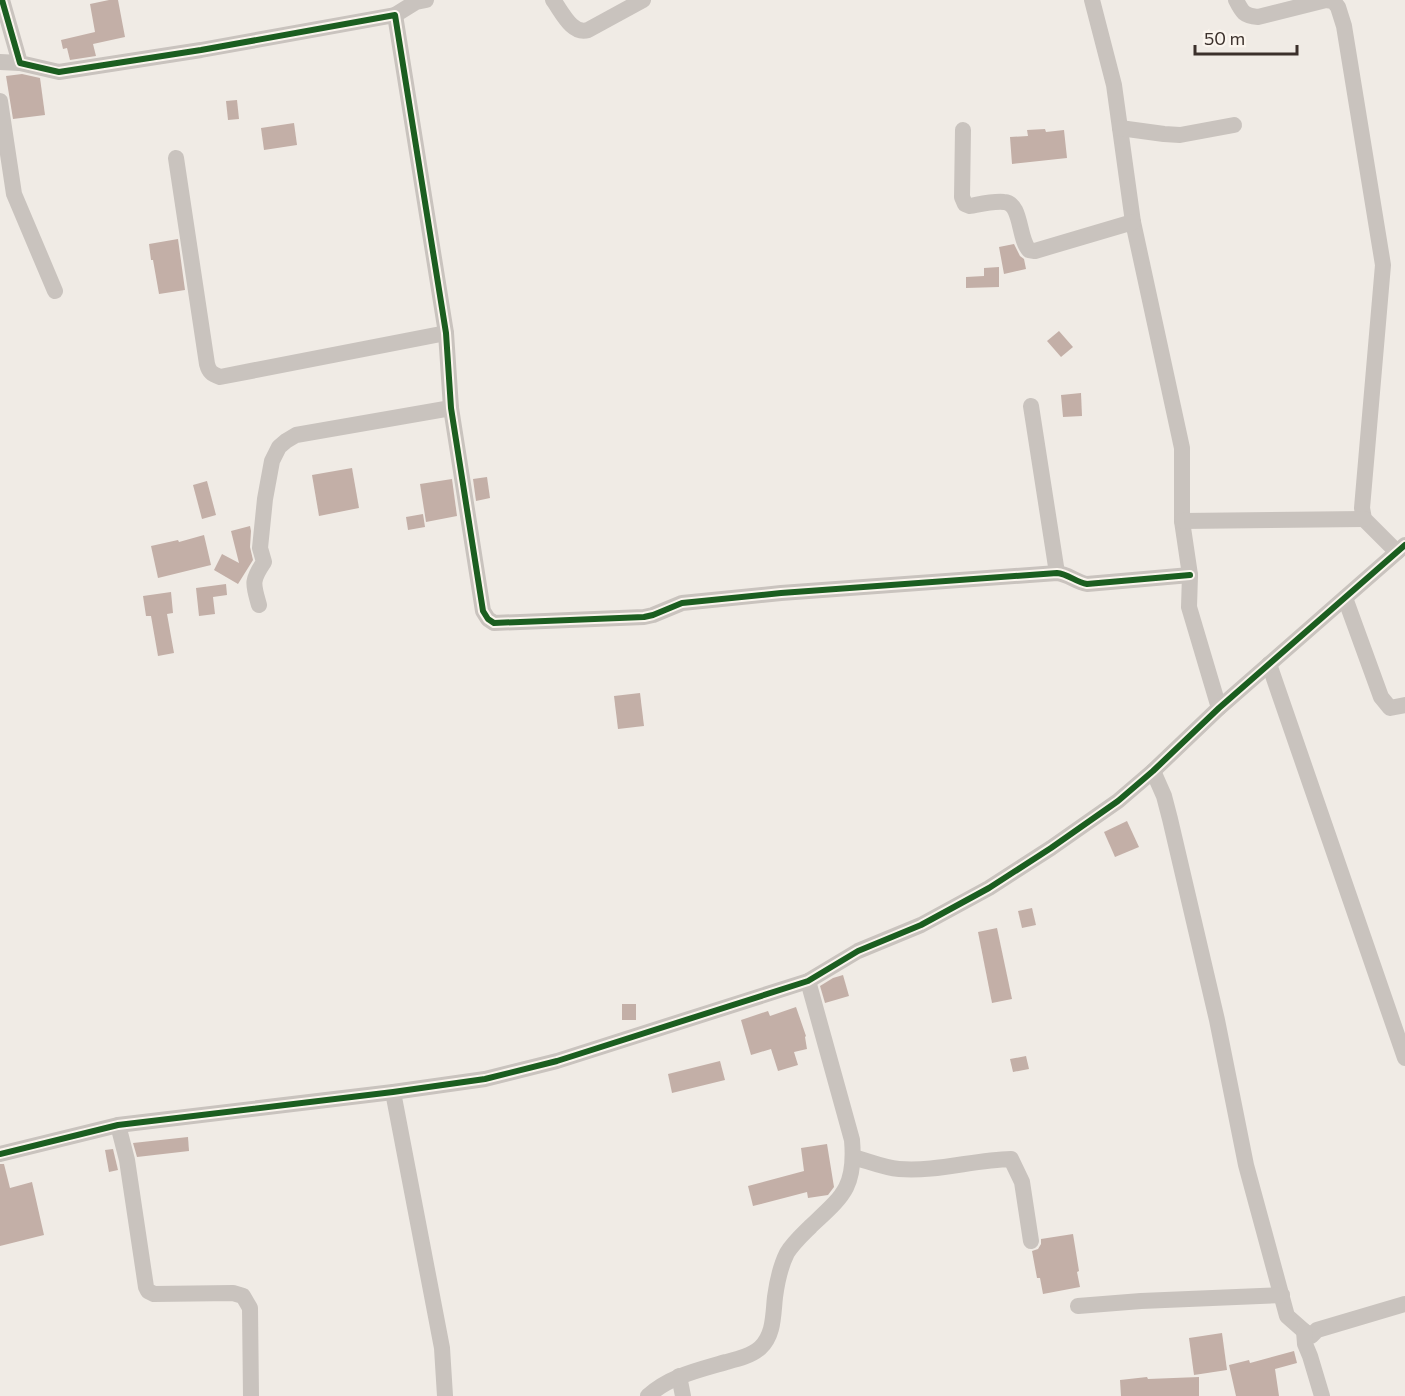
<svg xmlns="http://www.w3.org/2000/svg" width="1405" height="1396" font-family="Commissioner,sans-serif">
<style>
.building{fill:#c3afa7}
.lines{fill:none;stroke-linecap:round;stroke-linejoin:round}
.minor{stroke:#c9c3be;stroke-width:16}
.cycleway-casing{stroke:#fbf5ee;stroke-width:10}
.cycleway{stroke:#1b5e20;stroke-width:6}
</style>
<rect width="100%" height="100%" fill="#f0ebe5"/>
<g class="building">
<polygon points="109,0 118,0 125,37 93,44 96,56 70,60 67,48 63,49 61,40 95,32 90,4"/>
<polygon points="22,74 40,78 45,115 13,119 6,76"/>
<polygon points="237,100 239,119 228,120 226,101"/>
<polygon points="294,123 297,145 264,150 261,128"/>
<polygon points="1045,129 1046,132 1064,130 1067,158 1012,164 1010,137 1028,136 1027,130"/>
<polygon points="178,239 185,290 159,294 153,260 151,260 149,244"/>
<polygon points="1014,244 1020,256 1024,259 1026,269 1004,274 999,247"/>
<polygon points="999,267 999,287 966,288 966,277 984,276 984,268"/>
<polygon points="1059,331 1073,347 1061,357 1047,341"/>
<polygon points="1081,393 1082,416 1063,417 1061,395"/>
<polygon points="352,468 359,508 319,516 312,475"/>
<polygon points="487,477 490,498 476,501 473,479"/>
<polygon points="452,479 457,516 426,522 420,484"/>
<polygon points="207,481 216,515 202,519 193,485"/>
<polygon points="423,514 425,527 408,530 406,517"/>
<polygon points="250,526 251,531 250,547 253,560 238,584 214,570 222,554 239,563 231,531"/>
<polygon points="204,535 211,565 158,578 151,546 178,540 179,542"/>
<polygon points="226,584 227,595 213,597 215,614 199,616 196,588"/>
<polygon points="171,592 173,613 167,614 174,653 158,656 151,616 146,616 143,596"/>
<polygon points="640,693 644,726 618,729 614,696"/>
<polygon points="1127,821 1139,847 1115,857 1104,832"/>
<polygon points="1032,908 1036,925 1022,928 1018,911"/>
<polygon points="997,928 1012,999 992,1003 978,932"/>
<polygon points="843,975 849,996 825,1003 820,986 833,978"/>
<rect x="622" y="1004" width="14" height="16"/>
<polygon points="796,1007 806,1036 805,1037 807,1049 794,1052 798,1065 778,1071 771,1049 751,1055 741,1020 768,1011 770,1016"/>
<polygon points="1026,1056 1029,1069 1013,1072 1010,1059"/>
<polygon points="720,1061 725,1080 672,1093 668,1074"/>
<polygon points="188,1137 189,1151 137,1157 133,1143"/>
<polygon points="827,1144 834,1187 828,1195 808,1198 807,1192 753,1206 748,1186 804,1171 801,1148"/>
<polygon points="113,1149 118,1170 109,1172 105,1150"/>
<polygon points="0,1164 4,1164 10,1188 32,1182 44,1235 0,1246"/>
<polygon points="1073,1234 1079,1271 1077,1272 1080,1287 1043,1294 1040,1278 1037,1278 1032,1251 1038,1249 1041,1244 1041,1239"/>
<polygon points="1222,1333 1227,1370 1194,1375 1189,1338"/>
<polygon points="1294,1351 1297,1363 1275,1369 1279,1396 1236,1396 1229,1365 1249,1360 1250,1363"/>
<polygon points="1147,1377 1148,1379 1199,1377 1199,1396 1121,1396 1120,1380"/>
</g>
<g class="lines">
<g class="minor">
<path d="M2,0L20,63L59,72L201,50L395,15L446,333L451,408L483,611L488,619L494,623L644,617L653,615L682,603L781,593L1057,573C1068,574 1076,582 1087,584L1190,575"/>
<path d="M553,0C562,12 572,35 588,30L643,0"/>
<polyline points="1092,0 1114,85 1133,222 1182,448 1182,521 1190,575 1189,607 1219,708"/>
<path d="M1236,0C1242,12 1244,16 1258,17L1326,0L1333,1L1338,7L1344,26L1383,265L1362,508L1364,519L1397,552"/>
<polyline points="395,15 416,2 426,0"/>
<polyline points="0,62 20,63"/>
<polyline points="0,101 14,194 55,291"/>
<polyline points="1120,128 1164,134 1180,135 1234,125"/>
<path d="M963,130L962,197L965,204L970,206C981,204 993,201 1004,202C1022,203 1018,238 1029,250L1035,251L1133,222"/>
<path d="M176,158L207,364C209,372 212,374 220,377L446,333"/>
<polyline points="1031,406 1057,573"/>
<polyline points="1182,521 1364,519"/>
<polyline points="1345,598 1381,697 1390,708 1405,705"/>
<path d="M259,605C253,584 251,581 264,562L260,548L265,499L272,461L279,447L286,441L296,435L451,408"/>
<polyline points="1269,664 1405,1058"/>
<polyline points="1153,771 1164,796 1170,819 1217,1020 1246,1165 1287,1316 1304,1331 1311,1336 1317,1330 1405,1304"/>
<polyline points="393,1092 442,1348 445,1396"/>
<polyline points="118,1125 127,1160 146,1287 148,1291 154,1294 233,1293 243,1296 250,1308 251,1396"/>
<polyline points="0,1154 118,1125 393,1092 485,1079 557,1061 808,981 858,951 921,925 989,888 1051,848 1118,801 1153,771 1219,708 1405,545"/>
<path d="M853,1157C868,1161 884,1168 899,1169C936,1172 973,1160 1011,1159L1022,1182L1031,1241"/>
<polyline points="1078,1306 1141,1301 1282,1295"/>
<polyline points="1304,1331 1305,1344 1310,1356 1322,1396"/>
<polyline points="679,1376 683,1396"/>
<path d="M648,1396C670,1376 699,1370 726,1362C738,1359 751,1356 760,1348C774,1335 773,1315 775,1297C777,1282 780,1267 787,1253C793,1243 803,1234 811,1226C843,1196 856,1187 852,1140L808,981"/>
</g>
<g class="cycleway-casing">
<g id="cycleway">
<path d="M2,0L20,63L59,72L201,50L395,15L446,333L451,408L483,611L488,619L494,623L644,617L653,615L682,603L781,593L1057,573C1068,574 1076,582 1087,584L1190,575"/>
<polyline points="0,1154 118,1125 393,1092 485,1079 557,1061 808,981 858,951 921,925 989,888 1051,848 1118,801 1153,771 1219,708 1405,545"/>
</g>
</g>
<use href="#cycleway" class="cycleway"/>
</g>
<path d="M1195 45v9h102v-9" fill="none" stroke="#3b302b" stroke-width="3"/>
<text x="1204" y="45" font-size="18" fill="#3b302b" stroke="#fbf5ee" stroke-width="4.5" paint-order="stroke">50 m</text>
</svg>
